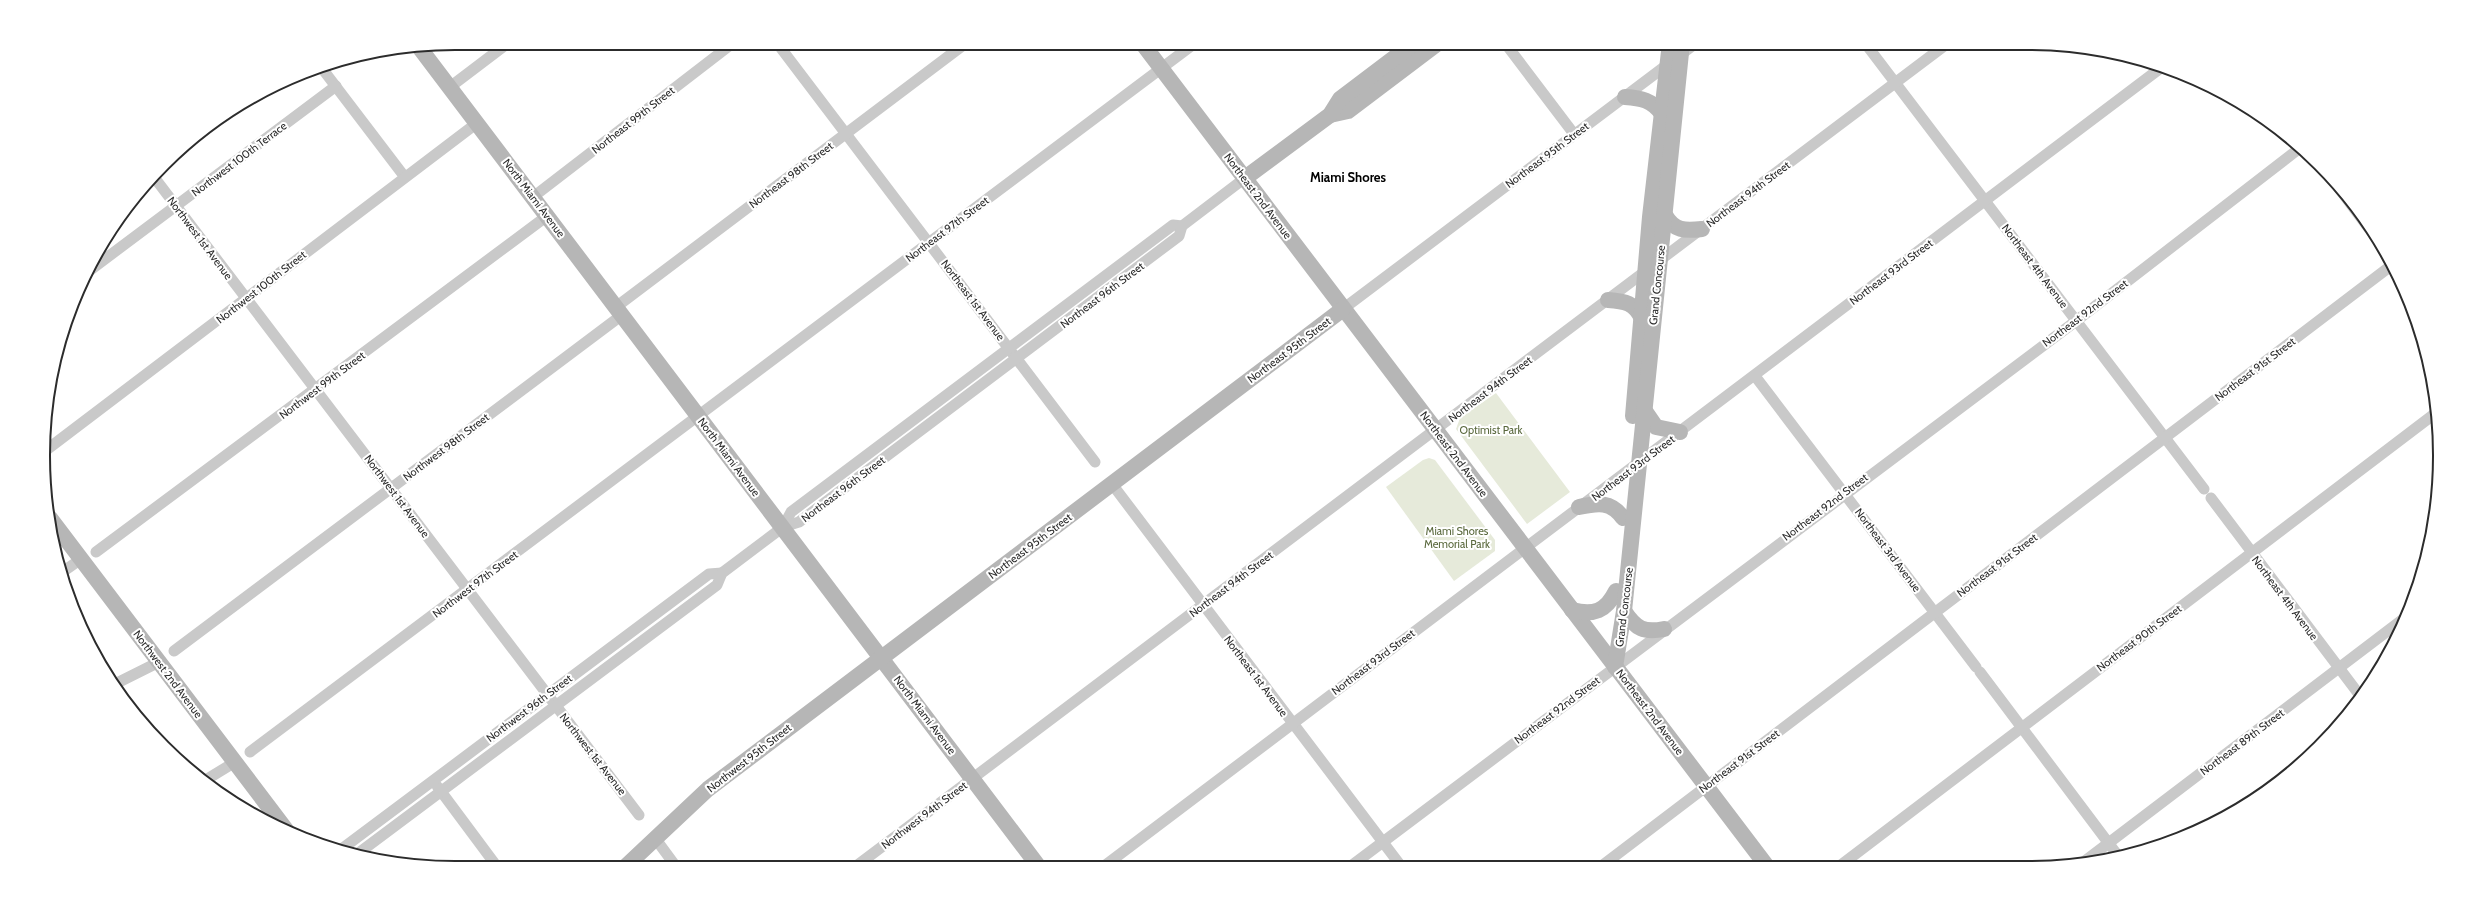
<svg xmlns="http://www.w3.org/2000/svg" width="2483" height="911" font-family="Cabin,sans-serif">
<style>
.green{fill:#e6eada}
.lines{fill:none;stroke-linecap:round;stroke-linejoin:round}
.street{stroke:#c9c9c9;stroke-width:11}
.secondary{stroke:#b6b6b6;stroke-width:16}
.labels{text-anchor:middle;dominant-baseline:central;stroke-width:4;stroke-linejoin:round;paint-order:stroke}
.street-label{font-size:11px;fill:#2c2c2c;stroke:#fff}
.park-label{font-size:11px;fill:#58673b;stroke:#fff}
.quarter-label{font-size:13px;font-weight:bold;fill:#000;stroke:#fff}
.rim{fill:none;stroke:#2c2c2c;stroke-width:2}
</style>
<rect width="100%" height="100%" fill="#fff"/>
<g class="green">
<polygon points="1496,393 1570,492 1527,524 1456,429 1460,418"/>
<polygon points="1429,458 1435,460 1495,540 1495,551 1454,581 1386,487 1423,460"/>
</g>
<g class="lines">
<g class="street">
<polyline points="777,43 1095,462"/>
<polyline points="1505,43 1574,134"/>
<polyline points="1865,43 2204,489"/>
<polyline points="321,67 404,176"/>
<polyline points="450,87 508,43"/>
<polyline points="2329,175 2385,250"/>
<polyline points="154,177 639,815"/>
<polyline points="533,197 733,43"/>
<polyline points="85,274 336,86"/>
<polyline points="616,307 966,43"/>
<polyline points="1343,309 1696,43"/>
<polyline points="1755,376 1976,667"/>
<polyline points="45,451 477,123"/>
<polyline points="1112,484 1401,866"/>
<polyline points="2211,498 2361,697"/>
<polyline points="783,527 791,512 1173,225 1182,226"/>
<polyline points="96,552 547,216"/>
<polyline points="61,573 81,559"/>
<polyline points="174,651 622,315"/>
<polyline points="1980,672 2119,857"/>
<polyline points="113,685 159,662"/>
<polyline points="250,752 1195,43"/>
<polyline points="204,781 235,762"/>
<polyline points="437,786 498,868"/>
<polyline points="655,838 677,868"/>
<polyline points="339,851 709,574 722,573"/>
<polyline points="356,855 717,585 722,573 783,527 799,522 1179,236 1182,226 1245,178"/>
<polyline points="2081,864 2402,620"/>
<polyline points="1603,865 2392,265"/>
<polyline points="1841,865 2437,412"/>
<polyline points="1351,866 2076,321 2300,148"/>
<polyline points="855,867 1948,43"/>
<polyline points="1103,867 2162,67"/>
</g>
<g class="secondary">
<polyline points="1142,43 1766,865"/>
<polyline points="419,47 1039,867"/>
<path d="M1625,97C1641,98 1652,100 1662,114"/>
<polyline points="1330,115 1348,111 1438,43"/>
<polyline points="1245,178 1330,115 1340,99 1414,43"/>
<path d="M1665,215C1674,231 1685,231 1702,229"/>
<path d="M1608,300C1625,301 1635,303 1642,319"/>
<polyline points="1645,411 1656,427 1680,432"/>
<polyline points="1633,416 1650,217 1670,43"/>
<path d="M1579,507C1598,503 1611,501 1623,518"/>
<polyline points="50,518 287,831"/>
<path d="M1572,610C1594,616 1606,611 1616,591"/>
<path d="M1624,611C1636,629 1644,633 1664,629"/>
<polyline points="1615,667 1624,611 1682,43"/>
<polyline points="624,868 708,789 1343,309"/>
</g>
</g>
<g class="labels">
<g class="street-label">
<text transform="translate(633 120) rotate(-38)">Northeast 99th Street</text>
<text transform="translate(1547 155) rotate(-37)">Northeast 95th Street</text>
<text transform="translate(239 159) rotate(-37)">Northwest 100th Terrace</text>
<text transform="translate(791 175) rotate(-37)">Northeast 98th Street</text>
<text transform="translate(1748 194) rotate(-37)">Northeast 94th Street</text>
<text transform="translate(1258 196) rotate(53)">Northeast 2nd Avenue</text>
<text transform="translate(534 198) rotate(53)">North Miami Avenue</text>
<text transform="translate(947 229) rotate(-37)">Northeast 97th Street</text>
<text transform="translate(200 238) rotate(53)">Northwest 1st Avenue</text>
<text transform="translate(2035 266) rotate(53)">Northeast 4th Avenue</text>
<text transform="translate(1891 272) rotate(-37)">Northeast 93rd Street</text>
<text transform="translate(1657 285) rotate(-84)">Grand Concourse</text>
<text transform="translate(261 287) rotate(-38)">Northwest 100th Street</text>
<text transform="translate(1102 295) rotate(-37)">Northeast 96th Street</text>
<text transform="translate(973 300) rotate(53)">Northeast 1st Avenue</text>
<text transform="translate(2085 313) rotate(-37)">Northeast 92nd Street</text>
<text transform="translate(1289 350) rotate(-37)">Northeast 95th Street</text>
<text transform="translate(2255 369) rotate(-37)">Northeast 91st Street</text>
<text transform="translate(322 385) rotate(-37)">Northwest 99th Street</text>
<text transform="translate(1490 389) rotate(-37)">Northeast 94th Street</text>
<text transform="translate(446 447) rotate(-37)">Northwest 98th Street</text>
<text transform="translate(1454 454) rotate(53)">Northeast 2nd Avenue</text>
<text transform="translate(729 457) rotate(53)">North Miami Avenue</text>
<text transform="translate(1633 468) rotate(-37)">Northeast 93rd Street</text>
<text transform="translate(843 489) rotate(-37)">Northeast 96th Street</text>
<text transform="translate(397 496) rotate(53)">Northwest 1st Avenue</text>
<text transform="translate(1825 507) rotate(-37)">Northeast 92nd Street</text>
<text transform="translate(1030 546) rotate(-37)">Northeast 95th Street</text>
<text transform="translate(1888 550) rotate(53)">Northeast 3rd Avenue</text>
<text transform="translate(1997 565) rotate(-37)">Northeast 91st Street</text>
<text transform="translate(475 584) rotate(-37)">Northwest 97th Street</text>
<text transform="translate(1231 584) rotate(-37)">Northeast 94th Street</text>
<text transform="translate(2285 598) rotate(53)">Northeast 4th Avenue</text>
<text transform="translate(1624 607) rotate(-83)">Grand Concourse</text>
<text transform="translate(2139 638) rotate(-37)">Northeast 90th Street</text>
<text transform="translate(1373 662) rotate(-37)">Northeast 93rd Street</text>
<text transform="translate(168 674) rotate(53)">Northwest 2nd Avenue</text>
<text transform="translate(1256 676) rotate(53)">Northeast 1st Avenue</text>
<text transform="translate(529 708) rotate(-37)">Northwest 96th Street</text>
<text transform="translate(1557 710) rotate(-37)">Northeast 92nd Street</text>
<text transform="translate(1650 712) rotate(53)">Northeast 2nd Avenue</text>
<text transform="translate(925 715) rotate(53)">North Miami Avenue</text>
<text transform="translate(2242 742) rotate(-37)">Northeast 89th Street</text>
<text transform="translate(593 754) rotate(52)">Northwest 1st Avenue</text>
<text transform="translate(749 758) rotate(-38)">Northwest 95th Street</text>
<text transform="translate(1739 761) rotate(-37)">Northeast 91st Street</text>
<text transform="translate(924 815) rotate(-37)">Northwest 94th Street</text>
</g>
<g class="park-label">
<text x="1491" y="430">Optimist Park</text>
<text x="1457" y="531">Miami Shores<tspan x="1457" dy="13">Memorial Park</tspan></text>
</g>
<g class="quarter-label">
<text x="1348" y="177">Miami Shores</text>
</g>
</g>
<path d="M0 0H2483V911H0ZM455 50H2028A405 405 0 0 1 2433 455V456A405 405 0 0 1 2028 861H455A405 405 0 0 1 50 456V455A405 405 0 0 1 455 50Z" fill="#fff" fill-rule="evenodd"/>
<path class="rim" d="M455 50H2028A405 405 0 0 1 2433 455V456A405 405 0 0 1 2028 861H455A405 405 0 0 1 50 456V455A405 405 0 0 1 455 50Z"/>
</svg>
